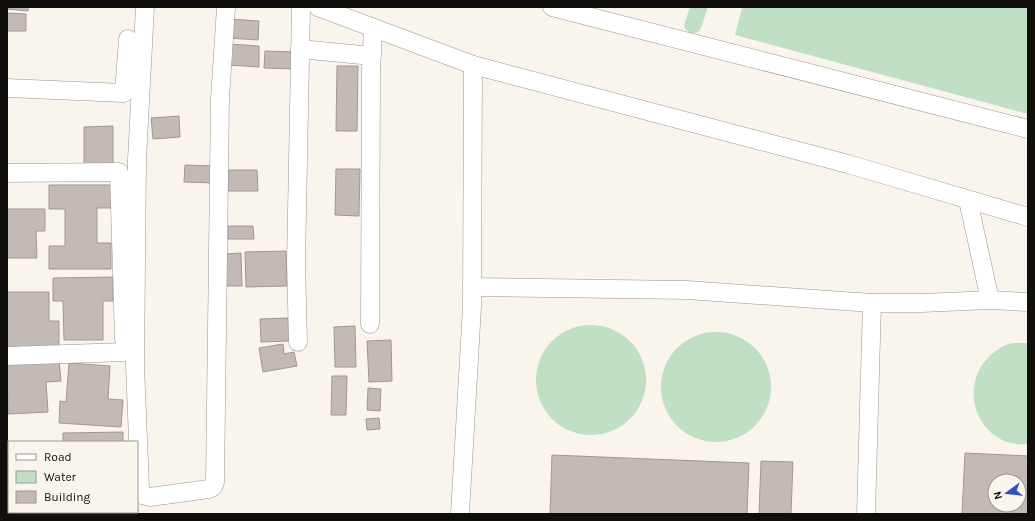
<svg xmlns="http://www.w3.org/2000/svg" width="1035" height="521" font-family="Karla,sans-serif">
<style>
.water{fill:#c0dfc4}
.lines{fill:none;stroke-linecap:round;stroke-linejoin:round}
.canal{stroke:#c0dfc4;stroke-width:17}
.building{fill:#c3bab6;stroke:#a09792;fill-rule:evenodd}
.minor-casing{stroke:#9b968f;stroke-width:19}
.minor{stroke:#fff;stroke-width:18}
</style>
<rect width="100%" height="100%" fill="#f9f4ec"/>
<g class="water">
<polygon points="742,7 1028,7 1028,114 735,35"/>
<circle cx="591" cy="380" r="55"/>
<circle cx="716" cy="387" r="55"/>
<path d="M1028,343V444C1024,444 1019,445 1016,444C976,438 960,388 987,359C993,352 1003,345 1013,343C1017,343 1023,343 1028,343Z"/>
</g>
<g class="lines">
<polyline class="canal" points="693,25 699,7"/>
</g>
<g class="building">
<polygon points="7,7 28,7 28,11 7,9"/>
<polygon points="7,13 26,14 26,31 7,31"/>
<polygon points="229,19 259,21 258,40 228,38"/>
<polygon points="229,44 259,46 259,67 228,65"/>
<polygon points="265,51 295,52 294,69 264,68"/>
<polygon points="337,66 358,66 357,131 336,131"/>
<polygon points="179,116 180,137 153,139 151,118"/>
<polygon points="113,126 113,166 84,166 84,127"/>
<polygon points="185,165 215,166 214,183 184,182"/>
<polygon points="336,169 360,169 359,216 335,215"/>
<polygon points="228,170 257,170 258,191 228,191"/>
<polygon points="49,185 112,185 111,208 97,208 97,243 111,243 111,269 49,269 49,246 65,246 65,209 49,209"/>
<polygon points="7,209 45,209 45,231 36,231 37,258 7,258"/>
<polygon points="228,226 253,226 254,239 228,239"/>
<polygon points="286,251 287,286 246,287 245,252"/>
<polygon points="241,253 242,286 226,286 225,254"/>
<polygon points="113,277 113,301 103,301 103,340 64,340 63,301 53,301 53,278"/>
<polygon points="7,292 49,292 49,321 59,321 59,348 7,349"/>
<polygon points="288,318 289,341 261,342 260,319"/>
<polygon points="355,326 356,367 335,367 334,327"/>
<polygon points="391,340 392,381 369,382 367,341"/>
<polygon points="283,344 284,354 294,352 297,366 263,372 259,348"/>
<polygon points="59,360 61,381 46,382 48,412 8,414 7,363"/>
<polygon points="69,363 110,366 108,399 123,400 121,427 59,423 60,401 66,402"/>
<polygon points="332,376 347,376 346,415 331,415"/>
<polygon points="368,388 381,389 380,411 367,410"/>
<polygon points="379,418 380,429 367,430 366,419"/>
<polygon points="123,432 123,442 63,442 63,433"/>
<path d="M965,453L1028,456V514H962ZM995,481H1019V505H995Z"/>
<polygon points="552,455 749,463 747,514 550,514"/>
<polygon points="761,461 793,462 791,514 759,514"/>
<polygon points="7,473 9,473 9,512 58,512 58,514 7,514"/>
<polygon points="65,512 124,512 125,514 65,514"/>
</g>
<g class="lines">
<g class="minor-casing">
<g id="minor">
<polyline points="145,7 137,160 135,366 140,488 142,495 150,497 209,489 213,487 215,482 220,99 226,7"/>
<polyline points="318,7 473,65 848,164 1028,217"/>
<polyline points="552,7 1028,129"/>
<polyline points="300,49 372,56"/>
<polyline points="7,88 124,93 128,39"/>
<polyline points="7,173 119,172 124,339"/>
<polyline points="968,200 990,300"/>
<polyline points="472,287 687,290 872,303 922,303 990,300 1028,302"/>
<polyline points="370,324 371,70 373,28"/>
<polyline points="298,342 296,263 301,7"/>
<polyline points="7,356 125,352"/>
<polyline points="129,512 129,514"/>
<polyline points="460,514 472,307 473,65"/>
<polyline points="866,514 872,303"/>
</g>
</g>
<use href="#minor" class="minor"/>
</g>
<rect width="1035" height="521" fill="none" stroke="#100f0c" stroke-width="16"/>
<rect x="8" y="441" width="130" height="72" fill="#f9f4ec" stroke="#9c9892"/>
<rect x="16" y="454" width="20" height="6" fill="#ffffff" stroke="#9c9892"/>
<text x="44" y="461" font-size="12" fill="#100f0c">Road</text>
<rect x="16" y="471" width="20" height="12" fill="#c0dfc4" stroke="#9c9892"/>
<text x="44" y="481" font-size="12" fill="#100f0c">Water</text>
<rect x="16" y="491" width="20" height="12" fill="#c3bab6" stroke="#9c9892"/>
<text x="44" y="501" font-size="12" fill="#100f0c">Building</text>
<g transform="translate(1007 493) rotate(255)"><circle r="19" fill="#f9f4ec" stroke="#9c9892"/>
<path d="M0-3L7 15L0 10L-7 15Z" fill="#3451c3"/>
<text y="-6" font-size="11" font-weight="bold" text-anchor="middle" fill="#100f0c">N</text>
</g>
</svg>
